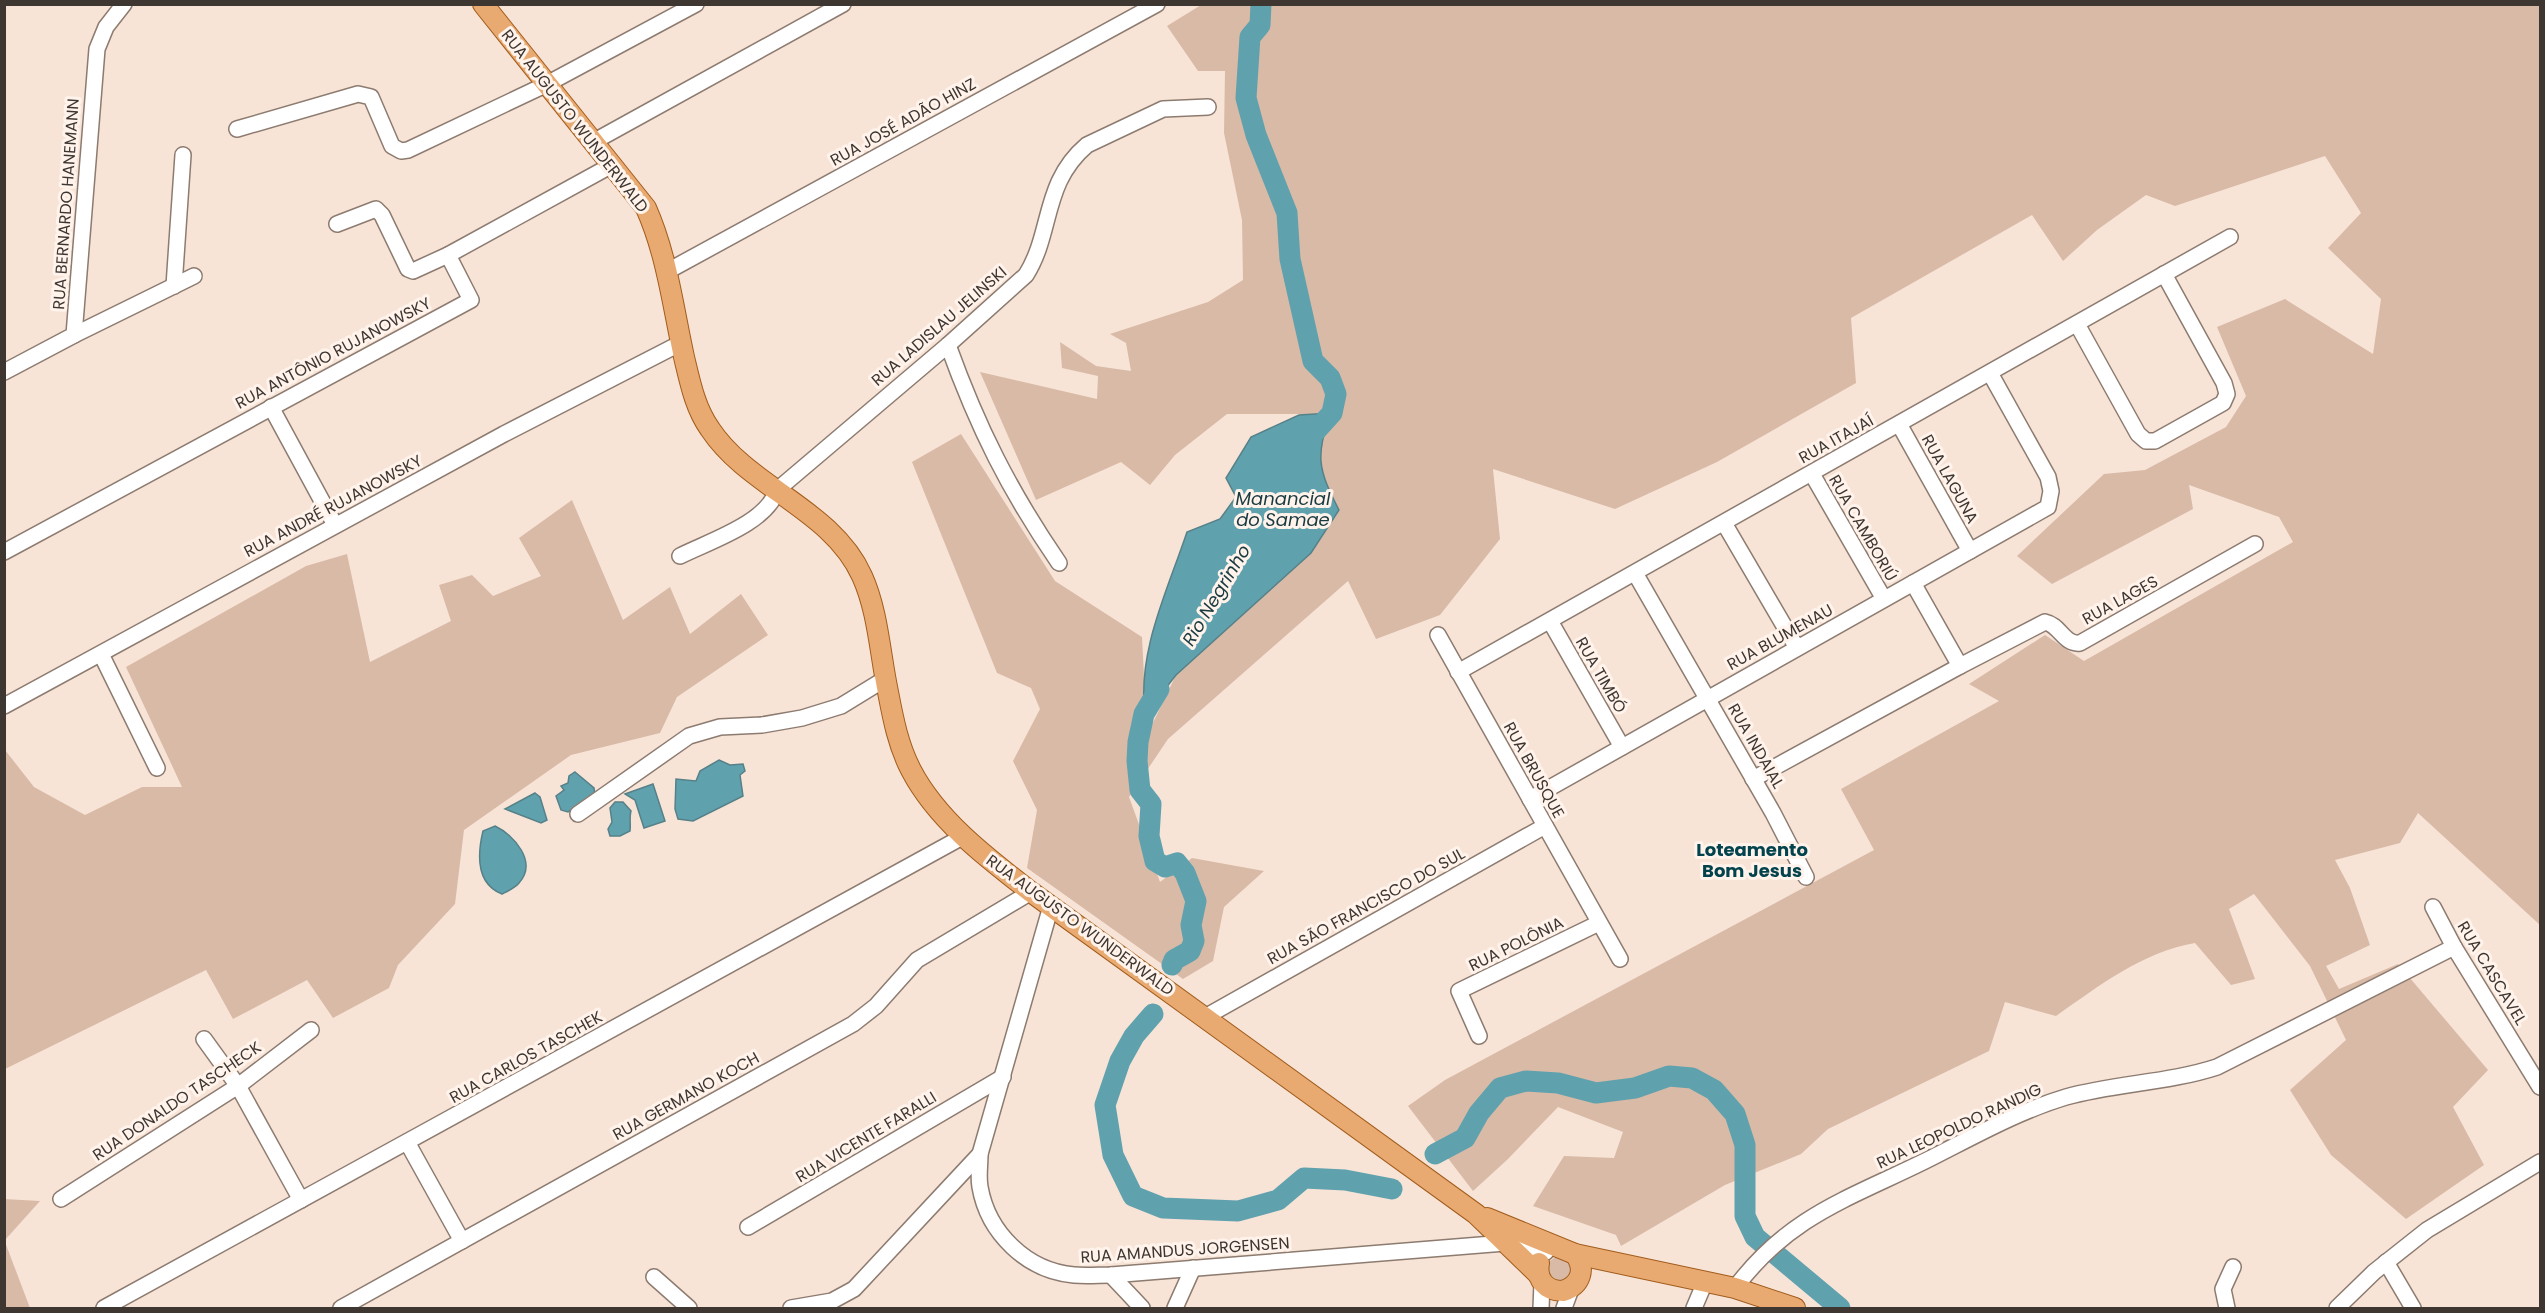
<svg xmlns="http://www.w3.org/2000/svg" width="2545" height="1313" font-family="Poppins,sans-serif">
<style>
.green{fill:#d9baa6}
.water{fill:#60a1ae;stroke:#568188;stroke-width:1.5}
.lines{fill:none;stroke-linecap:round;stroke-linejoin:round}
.river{stroke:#60a1ae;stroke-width:21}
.minor-casing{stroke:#8d7b70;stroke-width:18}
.major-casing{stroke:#a25c1c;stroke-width:22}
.minor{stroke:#fff;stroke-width:15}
.major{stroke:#e8aa70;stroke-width:20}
.labels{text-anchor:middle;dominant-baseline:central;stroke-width:6;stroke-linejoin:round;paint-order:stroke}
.street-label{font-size:16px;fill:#3e3631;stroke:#fff3eb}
.water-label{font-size:18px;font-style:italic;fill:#193a40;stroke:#fff3eb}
.neighbourhood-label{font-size:18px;font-weight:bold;fill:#03434d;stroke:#fff3eb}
</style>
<rect width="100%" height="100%" fill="#f7e4d7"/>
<g class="green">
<path d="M1348,4L2540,5V925L2418,813L2400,843L2335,860L2350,888L2370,945L2326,966L2339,989L2398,964L2488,1070L2453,1107L2484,1165L2406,1219L2331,1155L2290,1090L2346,1040L2310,966L2254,894L2229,909L2255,979L2231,985L2195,943C2142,952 2099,986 2056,1016L2005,1002L1989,1051L1828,1129L1801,1154L1725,1185L1621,1246L1616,1235L1533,1206L1564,1156L1614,1158L1623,1132L1558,1107L1508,1159L1473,1191L1408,1106L1445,1080L1874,850L1841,789L1999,701L1969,684L2045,635L2084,661L2293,542L2279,517L2189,485L2193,509L2052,584L2017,556L2104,474L2145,470L2226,427L2246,396L2217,327L2285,299L2373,354L2381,299L2328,248L2361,213L2325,156L2175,206L2146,195L2097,230L2063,261L2032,215L1851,318L1856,383L1717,462L1615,509L1493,469L1500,539L1440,615L1376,639L1348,581L1168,739L1129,797L1160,882L1192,858L1264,871L1224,907L1213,961L1183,979L1027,868L1037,810L1013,761L1040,709L1031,688L997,673L912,462L961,434L1055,581L1142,637L1147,735L1176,675L1311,553L1339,510C1318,470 1315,457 1331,414H1227L1175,455L1150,485L1121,462L1036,500L980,372L1097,399L1098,376L1062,368L1060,342L1096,366L1131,371L1126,343L1110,334L1208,302L1243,280L1242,220L1224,133L1225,71H1198L1167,26L1201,5Z"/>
<polygon points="572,500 623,620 670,587 690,634 741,594 768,635 677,697 660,733 571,755 464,830 455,904 398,965 389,988 333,1018 307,980 233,1019 206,970 5,1069 5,750 34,787 85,815 142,787 182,787 126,667 306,566 347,554 370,662 451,621 439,585 472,575 493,596 541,576 519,538"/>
<polygon points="4,1199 40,1201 5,1240 4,1240"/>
<polygon points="5,1242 30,1308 5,1308"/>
<polygon points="1558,1255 1563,1255 1575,1269 1564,1284 1547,1277 1547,1263"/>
</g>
<g class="water">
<path d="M1331,413C1315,457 1318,469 1339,510L1311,553L1176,675L1145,715C1137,651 1167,592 1187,532L1220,519L1236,497L1226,478L1251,437L1299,415Z"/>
<polygon points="719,760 730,765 743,764 745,771 740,775 743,796 693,821 678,819 675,809 676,779 696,781 700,771"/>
<polygon points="575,772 594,788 595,796 568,812 561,810 556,796 564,790 561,786 568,783 569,776"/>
<polygon points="653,784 665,821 644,828 635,800 625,794"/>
<polygon points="535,793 540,797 547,820 541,823 505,809"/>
<path d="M615,802H623L631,811C629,818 631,824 630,831L620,836H610L608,829L612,822L610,808Z"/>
<path d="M495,826C514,835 538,862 519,883C515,888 508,891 502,894C477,884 477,856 483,831Z"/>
</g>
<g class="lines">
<g class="river">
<polyline points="1261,4 1260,25 1250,37 1246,98 1256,135 1287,213 1290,259 1313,361 1330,378 1336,394 1332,413 1313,434"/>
<polyline points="1159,689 1144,714 1138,742 1137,761 1140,790 1151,804 1149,836 1155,861 1165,867 1177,863 1185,873 1196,901 1191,925 1194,941 1190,951 1174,960 1172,965"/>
<polyline points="1153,1014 1134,1036 1120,1061 1105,1105 1113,1155 1133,1196 1163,1208 1238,1211 1278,1200 1304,1178 1345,1180 1392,1189"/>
<polyline points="1435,1154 1465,1138 1479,1113 1500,1088 1526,1081 1558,1083 1596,1093 1635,1088 1669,1076 1692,1078 1714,1090 1735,1114 1745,1145 1745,1216 1755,1237 1840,1308"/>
</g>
<g class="minor-casing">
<g id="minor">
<polyline points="237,129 358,94 371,97 392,146 401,151 408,150 545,85 696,4"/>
<polyline points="593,142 843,4"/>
<polyline points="337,224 376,209 382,215 408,269 413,271 448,255"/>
<polyline points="666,272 1157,4"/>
<polyline points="174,286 183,155"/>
<polyline points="2077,324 2138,434 2146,441 2155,441 2223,403 2227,394 2224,383 2164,274"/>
<polyline points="74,335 194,276"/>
<path d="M948,345C978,428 1009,490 1059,563"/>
<polyline points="4,372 74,335 97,49 106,27 124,4"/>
<polyline points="271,407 335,525"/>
<polyline points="1899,424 1970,551"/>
<polyline points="1812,474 1884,599"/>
<polyline points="1724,523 1797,648"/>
<polyline points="4,552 471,300 448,255 612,165"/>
<path d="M680,556C710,541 767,523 777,490L948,345L1026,275C1053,232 1042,183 1087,145L1163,109L1208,107"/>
<polyline points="1635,573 1773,813 1806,877"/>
<path d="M1913,583L1960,666L2045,622C2060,625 2064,645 2080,643L2255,544"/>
<polyline points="1550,621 1622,747"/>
<polyline points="1438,635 1620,959"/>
<polyline points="101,654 157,768"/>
<polyline points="1458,672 2230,237"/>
<polyline points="4,706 504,434 681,343"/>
<polyline points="1753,779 1960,666"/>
<polyline points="1530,799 2048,507 2051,491 2048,477 1990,373"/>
<polyline points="578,814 689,736 720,727 762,725 802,718 841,706 885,679"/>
<path d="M1051,906L980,1154C980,1165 978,1177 980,1187C988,1233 1027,1271 1074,1275C1086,1276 1099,1275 1111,1275L1505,1243L1546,1252"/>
<polyline points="2433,907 2454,947 2540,1087"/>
<polyline points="1205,1017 1545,826"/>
<polyline points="1479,1036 1459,991 1599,923"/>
<polyline points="204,1039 238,1086 301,1200"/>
<polyline points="407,1142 462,1241"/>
<polyline points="61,1199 238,1086 311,1030"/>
<polyline points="748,1227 1003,1077"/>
<polyline points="2386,1262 2413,1308"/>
<polyline points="1111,1275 1142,1308"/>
<polyline points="654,1277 689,1308"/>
<path d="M1735,1288C1789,1216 1848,1199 1925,1161C1971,1138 2016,1112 2066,1097C2116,1083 2168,1083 2217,1067L2454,947"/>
<polyline points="104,1308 964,836"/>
<polyline points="341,1308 853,1024 876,1006 917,960 1031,892"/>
<polyline points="791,1308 832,1301 854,1289 980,1154"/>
<polyline points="1175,1308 1193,1268"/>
<polyline points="1541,1308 1542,1283"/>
<polyline points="1564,1308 1571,1289"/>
<polyline points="1694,1308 1705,1282"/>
<polyline points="2227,1308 2223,1289 2233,1267"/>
<polyline points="2337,1308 2374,1272 2427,1230 2540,1162"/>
</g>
</g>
<g class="major-casing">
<g id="major">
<path d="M483,4L646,208C667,255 673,307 684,357C690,382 695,408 710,429C749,488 832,509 862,576C878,611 880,654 888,692C893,718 898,745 911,770C937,820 987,858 1031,892L1476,1214L1538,1274"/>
<polyline points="1487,1218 1575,1254 1735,1288 1795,1308"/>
<path d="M1539,1263C1536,1280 1546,1291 1563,1291C1581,1285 1586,1269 1575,1254"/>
</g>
</g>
<use href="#minor" class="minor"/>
<use href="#major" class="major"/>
</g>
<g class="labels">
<g class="street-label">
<text transform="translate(575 121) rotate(52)">RUA AUGUSTO WUNDERWALD</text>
<text transform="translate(903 122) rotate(-29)">RUA JOSÉ ADÃO HINZ</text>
<text transform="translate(66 204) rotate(-86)">RUA BERNARDO HANEMANN</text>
<text transform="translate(939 326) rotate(-41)">RUA LADISLAU JELINSKI</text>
<text transform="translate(333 353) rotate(-28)">RUA ANTÔNIO RUJANOWSKY</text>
<text transform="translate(1836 439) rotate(-29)">RUA ITAJAÍ</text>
<text transform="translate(1950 479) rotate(61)">RUA LAGUNA</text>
<text transform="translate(333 506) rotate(-28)">RUA ANDRÉ RUJANOWSKY</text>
<text transform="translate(1863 528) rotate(60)">RUA CAMBORIÚ</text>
<text transform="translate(2120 600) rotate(-29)">RUA LAGES</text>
<text transform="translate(1780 637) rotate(-29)">RUA BLUMENAU</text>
<text transform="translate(1601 675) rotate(60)">RUA TIMBÓ</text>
<text transform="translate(1756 746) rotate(60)">RUA INDAIAL</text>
<text transform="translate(1534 770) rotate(61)">RUA BRUSQUE</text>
<text transform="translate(1366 906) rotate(-29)">RUA SÃO FRANCISCO DO SUL</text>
<text transform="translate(1080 925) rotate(36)">RUA AUGUSTO WUNDERWALD</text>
<text transform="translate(1516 944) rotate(-26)">RUA POLÔNIA</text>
<text transform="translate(2492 973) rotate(59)">RUA CASCAVEL</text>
<text transform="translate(526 1057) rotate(-29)">RUA CARLOS TASCHEK</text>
<text transform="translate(686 1096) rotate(-29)">RUA GERMANO KOCH</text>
<text transform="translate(177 1101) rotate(-34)">RUA DONALDO TASCHECK</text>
<text transform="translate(1959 1126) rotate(-25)">RUA LEOPOLDO RANDIG</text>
<text transform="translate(866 1137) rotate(-31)">RUA VICENTE FARALLI</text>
<text transform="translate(1185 1250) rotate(-4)">RUA AMANDUS JORGENSEN</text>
</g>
<g class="water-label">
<text x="1283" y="498">Manancial<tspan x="1283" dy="21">do Samae</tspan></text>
<text transform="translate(1216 595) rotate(-59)">Rio Negrinho</text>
</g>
<g class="neighbourhood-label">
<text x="1752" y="849">Loteamento<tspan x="1752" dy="21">Bom Jesus</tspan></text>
</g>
</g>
<rect width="2545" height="1313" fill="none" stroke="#3e3631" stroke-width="12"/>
</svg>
